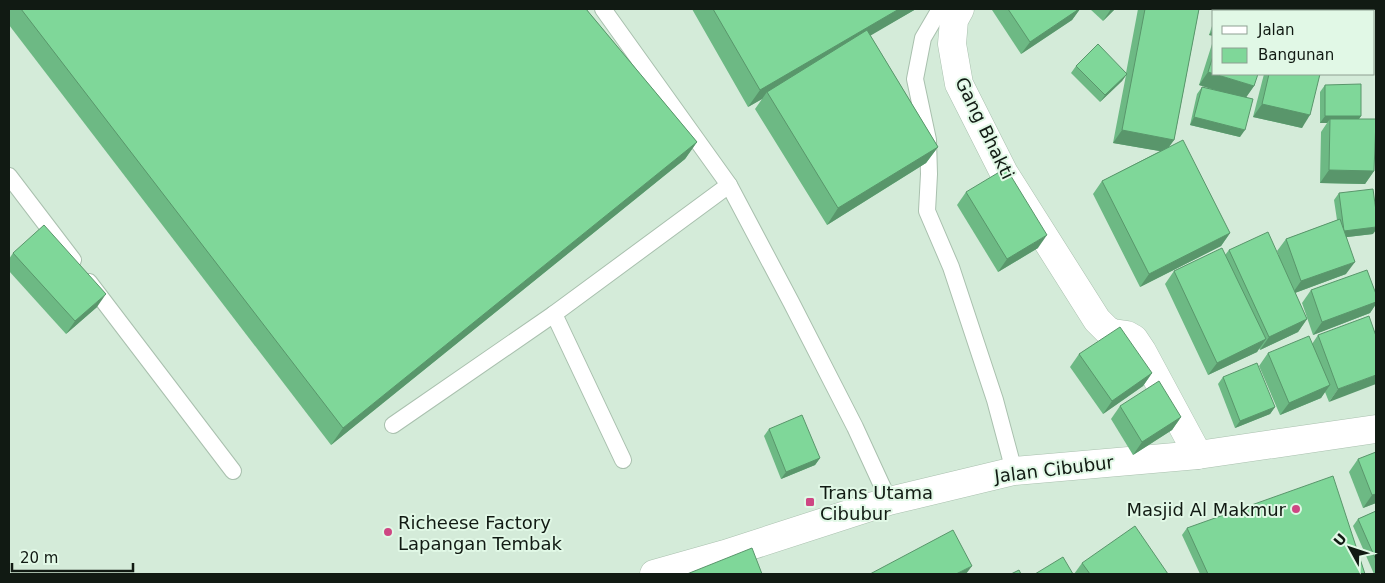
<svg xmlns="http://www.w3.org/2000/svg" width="1385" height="583" font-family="'DejaVu Sans',sans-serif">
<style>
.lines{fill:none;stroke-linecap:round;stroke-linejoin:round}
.service-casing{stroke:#a9c0ae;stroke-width:18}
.minor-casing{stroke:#a9c0ae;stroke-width:29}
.tertiary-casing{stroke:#a9c0ae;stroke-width:29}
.service{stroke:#fff;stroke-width:16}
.minor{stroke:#fff;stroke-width:28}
.tertiary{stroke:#fff;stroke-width:28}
.wall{fill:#6db984}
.shaded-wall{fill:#59966b}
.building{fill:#7fd799;stroke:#59966b}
.poi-dot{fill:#ce4683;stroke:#e1f8e6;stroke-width:2}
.labels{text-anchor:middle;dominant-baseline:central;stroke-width:4;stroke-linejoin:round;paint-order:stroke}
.street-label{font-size:18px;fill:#111a13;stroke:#e1f8e6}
.poi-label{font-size:18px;fill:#111a13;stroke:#e1f8e6;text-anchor:start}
</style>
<rect width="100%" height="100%" fill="#d4ebd9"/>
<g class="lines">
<g class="service-casing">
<g id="service">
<polyline points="603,9 729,185 791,302 855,427 889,501"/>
<polyline points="940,9 923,38 915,79 928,140 929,174 927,211 951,267 995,400 1014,471"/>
<polyline points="9,176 73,260"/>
<polyline points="89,282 233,471"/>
<polyline points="554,314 623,460"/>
<polyline points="393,425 554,314 729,185"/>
</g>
</g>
<g class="minor-casing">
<polyline id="minor" points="960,9 954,20 952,44 959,84 1004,173 1097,320 1107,330 1113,333 1127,335 1134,339 1142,351 1198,455"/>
</g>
<g class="tertiary-casing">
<polyline id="tertiary" points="654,574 725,554 889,501 1014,471 1198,455 1376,429"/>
</g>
<use href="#service" class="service"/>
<use href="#minor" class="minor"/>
<use href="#tertiary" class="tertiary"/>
</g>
<g class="wall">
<polygon points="9,9 586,9 697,142 685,159 331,445 9,25"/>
<polygon points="692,9 916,9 870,35 938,147 926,163 827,225 755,109 762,99 748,107"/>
<polygon points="993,9 1080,9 1072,20 1021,54 992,10"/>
<polygon points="1090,9 1115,9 1103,21"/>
<polygon points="1138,9 1199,9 1174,140 1169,147 1230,233 1221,246 1140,287 1093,194 1102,181 1160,151 1113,143 1126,75 1122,81 1100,102 1071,73 1076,66 1126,73"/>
<rect x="1267" y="9" width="47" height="2"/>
<polygon points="1214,20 1214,36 1209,35"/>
<polygon points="1214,41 1214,74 1254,86 1246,97 1240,137 1190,125 1197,94 1202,87 1214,90 1199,85 1212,44"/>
<polygon points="1264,74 1320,74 1302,128 1253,117"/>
<polygon points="1325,85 1361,116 1359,119 1374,171 1365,184 1320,183 1321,132 1327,123 1320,123 1320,92"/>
<polygon points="966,192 1038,248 998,272 957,205"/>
<polygon points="1339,193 1373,234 1347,237 1346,274 1295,293 1307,319 1298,332 1260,350 1259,348 1257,352 1208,375 1165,284 1174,271 1225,255 1229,250 1279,256 1277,251 1286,239 1337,220 1334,200"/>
<polygon points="13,253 97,307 66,334 9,271 9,259"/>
<polygon points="1311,290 1376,294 1376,304 1370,313 1313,335 1302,303"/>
<polygon points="1318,335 1376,336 1329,402 1325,392 1321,398 1280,415 1259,366 1268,353 1312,344"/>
<polygon points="1079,354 1152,373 1143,386 1103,414 1070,367"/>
<polygon points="1223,377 1275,407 1270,414 1235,428 1218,384"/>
<polygon points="1120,406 1181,417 1172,430 1133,455 1111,419"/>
<polygon points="769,429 820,458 815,465 781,479 764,436"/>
<polygon points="1358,459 1376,503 1363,508 1349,472"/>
<polygon points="1376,511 1376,574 1374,574 1353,526 1358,519"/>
<polygon points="1187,528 1365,574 1200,574 1182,535"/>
<polygon points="1082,563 1168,574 1074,574"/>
</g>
<g class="shaded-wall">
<polygon points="899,9 916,9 769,95 767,92 762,99 748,107 760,90"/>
<polygon points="1079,9 1080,9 1072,20 1021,54 1030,42"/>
<polygon points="1111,9 1115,9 1103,21"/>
<polygon points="1214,29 1214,36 1209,35"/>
<polygon points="1208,72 1254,86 1245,99 1199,85"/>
<polygon points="1127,74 1122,81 1100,102 1105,95"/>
<polygon points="1262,104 1310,115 1302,128 1253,117"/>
<polygon points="1325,116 1361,116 1356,123 1330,119 1327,123 1320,123"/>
<polygon points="1194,117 1245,130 1240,137 1190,125"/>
<polygon points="1122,130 1174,140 1165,152 1113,143"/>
<polygon points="697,142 685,159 331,445 343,428"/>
<polygon points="938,147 926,163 827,225 838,208"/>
<polygon points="1329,170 1374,171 1365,184 1320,183"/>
<polygon points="1376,227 1376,230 1373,234 1339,238 1344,231"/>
<polygon points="1230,233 1221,246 1140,287 1149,274"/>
<polygon points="1047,235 1038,248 998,272 1007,259"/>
<polygon points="1355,262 1346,274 1292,294 1301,281"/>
<polygon points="106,294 97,307 66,334 75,321"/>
<polygon points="1376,302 1376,304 1370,313 1313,335 1322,322"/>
<polygon points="1307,319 1298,332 1260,350 1269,337"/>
<polygon points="1266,339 1257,352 1208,375 1217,363"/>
<polygon points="1152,373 1143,386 1103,414 1112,401"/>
<polygon points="1376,375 1376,384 1329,402 1338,389"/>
<polygon points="1330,385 1321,398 1280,415 1289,403"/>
<polygon points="1275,407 1270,414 1235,428 1240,421"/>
<polygon points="1181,417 1172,430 1133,455 1142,442"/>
<polygon points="820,458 815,465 781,479 786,472"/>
<polygon points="1376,494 1376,503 1363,508 1372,495"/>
<polygon points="972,566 966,574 956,574"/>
</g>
<g class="building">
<polygon points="21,9 586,9 697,142 343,428"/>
<polygon points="713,9 899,9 760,90"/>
<polygon points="1008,9 1079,9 1030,42"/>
<polygon points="1145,9 1199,9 1174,140 1122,130"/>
<polygon points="1220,9 1264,9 1264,11 1219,11"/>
<polygon points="1275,9 1314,9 1314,11 1274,11"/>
<polygon points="1320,10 1360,11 1320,11"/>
<polygon points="867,30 938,147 838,208 767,92"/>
<polygon points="1098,44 1127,74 1105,95 1076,66"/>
<polygon points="1214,53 1214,74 1258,74 1254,86 1208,72"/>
<polygon points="1269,74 1320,74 1310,115 1262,104"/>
<polygon points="1361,84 1361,116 1325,116 1325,85"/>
<polygon points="1202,87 1253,99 1245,130 1194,117"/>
<polygon points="1330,119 1376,119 1374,171 1329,170"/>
<polygon points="1183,140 1230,233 1149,274 1102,181"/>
<polygon points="1006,168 1047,235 1007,259 966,192"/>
<polygon points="1373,189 1376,211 1376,227 1344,231 1339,193"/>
<polygon points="1340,219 1355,262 1301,281 1286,239"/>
<polygon points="44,225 106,294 75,321 13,253"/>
<polygon points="1268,232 1307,319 1269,337 1229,250"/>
<polygon points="1222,248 1266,339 1217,363 1174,271"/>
<polygon points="1367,270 1376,294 1376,302 1322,322 1311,290"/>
<polygon points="1369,316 1376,336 1376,375 1338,389 1318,335"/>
<polygon points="1120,327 1152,373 1112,401 1079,354"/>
<polygon points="1309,336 1330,385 1289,403 1268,353"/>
<polygon points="1257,363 1275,407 1240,421 1223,377"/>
<polygon points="1159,381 1181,417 1142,442 1120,406"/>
<polygon points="802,415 820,458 786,472 769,429"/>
<polygon points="1376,452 1376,494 1372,495 1358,459"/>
<polygon points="1333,476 1365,574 1208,574 1187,528"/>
<polygon points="1376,511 1376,560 1358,519"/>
<polygon points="1135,526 1168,574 1090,574 1082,563"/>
<polygon points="953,530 972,566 956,574 870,574"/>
<polygon points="752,548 762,574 687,574"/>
<polygon points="1063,557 1073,574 1035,574"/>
<polygon points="1019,570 1021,574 1011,574"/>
</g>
<g class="poi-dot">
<rect x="805" y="497" width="10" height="10" rx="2.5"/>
<circle cx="1296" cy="509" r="5"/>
<circle cx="388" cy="532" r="5"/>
</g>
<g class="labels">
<g class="street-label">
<text transform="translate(985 128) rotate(64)">Gang Bhakti</text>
<text transform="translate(1054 469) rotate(-7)">Jalan Cibubur</text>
</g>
<g class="poi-label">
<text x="820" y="492">Trans Utama<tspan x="820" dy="21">Cibubur</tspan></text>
<text x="1286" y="509" text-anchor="end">Masjid Al Makmur</text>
<text x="398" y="522">Richeese Factory<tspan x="398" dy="21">Lapangan Tembak</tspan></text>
</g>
</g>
<rect width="1385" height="583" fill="none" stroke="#111a13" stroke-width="20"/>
<rect x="1212" y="10" width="162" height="65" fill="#e1f8e6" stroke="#8e9f92"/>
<rect x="1222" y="26" width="25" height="8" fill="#ffffff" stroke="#8e9f92"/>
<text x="1258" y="35" font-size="15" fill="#111a13">Jalan</text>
<rect x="1222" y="48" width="25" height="15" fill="#7fd799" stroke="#8e9f92"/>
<text x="1258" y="60" font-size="15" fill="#111a13">Bangunan</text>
<g transform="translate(1350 548) rotate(310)" stroke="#e1f8e6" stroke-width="4" paint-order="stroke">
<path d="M0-4L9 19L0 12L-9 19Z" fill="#111a13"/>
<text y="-8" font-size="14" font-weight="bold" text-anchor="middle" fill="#111a13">U</text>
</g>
<path d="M12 563v8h121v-8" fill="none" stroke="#111a13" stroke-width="2.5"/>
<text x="20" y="563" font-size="15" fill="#111a13" stroke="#e1f8e6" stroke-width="4" paint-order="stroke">20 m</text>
</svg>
